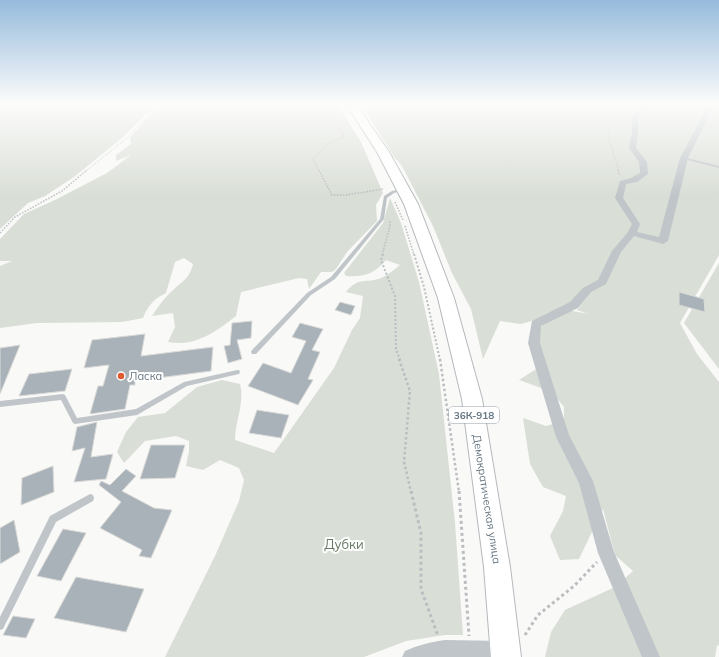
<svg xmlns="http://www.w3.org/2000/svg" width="719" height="657" font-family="Mulish,sans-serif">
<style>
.green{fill:#d9ded6}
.building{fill:#a9b2b8;stroke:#dbdbd9}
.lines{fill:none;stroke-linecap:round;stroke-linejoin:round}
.primary-casing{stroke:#b4b9bd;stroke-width:2}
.path-far4{stroke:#bbbec1;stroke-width:1;stroke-dasharray:1 1;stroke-linecap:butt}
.path-far3{stroke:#bbbec1;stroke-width:1.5;stroke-dasharray:1.5 1.5;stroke-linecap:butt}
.path-far2{stroke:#bbbec1;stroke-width:2;stroke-dasharray:2 2;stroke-linecap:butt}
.path-far1{stroke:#bbbec1;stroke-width:2.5;stroke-dasharray:2.5 2.5;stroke-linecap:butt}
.path{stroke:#bbbec1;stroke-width:3;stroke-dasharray:3 3;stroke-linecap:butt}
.service{fill:#c0c5c9;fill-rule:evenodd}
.minor{fill:#c0c5c9;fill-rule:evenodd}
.primary{fill:#fff;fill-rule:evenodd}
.poi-dot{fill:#de5b33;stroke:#fff;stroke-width:1.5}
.labels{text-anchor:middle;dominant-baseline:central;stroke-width:4;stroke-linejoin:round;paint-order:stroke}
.shield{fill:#fff;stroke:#939ea7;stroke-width:1}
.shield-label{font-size:10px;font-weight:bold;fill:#657581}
.poi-label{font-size:11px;fill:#657581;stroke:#fff;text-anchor:start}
.street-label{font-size:11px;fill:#657581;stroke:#fff}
.near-park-label{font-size:13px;fill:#687a64;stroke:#fff}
</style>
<rect width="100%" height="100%" fill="#f9f9f7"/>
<g class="green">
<polygon points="0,104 162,104 145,115 123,137 74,177 45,196 28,203 0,229"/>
<path d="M167,104H337L361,142L383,193L376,205L377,221L347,252L336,269L332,272H321L309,289L307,279L299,278L241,292L236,316C215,332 196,347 168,342L175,327L173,313L152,316C158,307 164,298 172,291C182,281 189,280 193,264L184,258L175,262L166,293C154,299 148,305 143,318L122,322L37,323L0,328V266L12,261H0V239L24,214L55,200L107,173L131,155L116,161V155L131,144L130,137L151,115Z"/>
<polygon points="361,104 719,104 719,255 680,323 697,354 719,382 719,646 717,645 715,657 545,657 551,632 565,610 615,587 633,571 615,555 603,509 579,559 560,560 550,536 563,511 566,496 543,487 530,464 523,418 546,426 564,421 564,407 552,392 519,380 544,364 534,337 545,321 567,310 589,314 577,310 589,294 545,317 521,324 500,321 483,359 471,309 452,273 433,226 402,166 394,157"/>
<path d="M390,198L401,223L419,282L439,374L455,523L463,635H445L406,641L364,657H165L215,556L239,501L244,480L239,468L220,460L203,470L186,466L189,451V441L176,436L145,441L124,463L117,452L126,432L138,417L165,413L197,387L222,380L240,384C245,402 235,422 235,440L274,453L334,368L352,330L360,318L363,296L346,292C359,276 366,284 381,278C388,275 394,270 400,265L386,260C374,274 365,277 346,276L344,273L383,223Z"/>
<polygon points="719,263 719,369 684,323"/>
</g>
<g class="building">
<polygon points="679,292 704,299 705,312 679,305"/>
<polygon points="340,302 355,306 351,315 335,310"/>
<polygon points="252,321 251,338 237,340 242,359 228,363 224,346 230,345 232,323"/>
<polygon points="300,323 323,329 312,350 320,352 308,379 313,380 298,405 248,386 263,363 291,373 306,341 292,337"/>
<polygon points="145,334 141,356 213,347 211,371 135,381 135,385 130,385 125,409 90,414 98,386 103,386 109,365 84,368 92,340"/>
<polygon points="20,345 0,394 0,348"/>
<polygon points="72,369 65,391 19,396 29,374"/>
<polygon points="257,410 289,415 281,438 249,433"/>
<polygon points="97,422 91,457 113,454 106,479 74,482 85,448 72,451 77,427"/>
<polygon points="151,445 185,445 175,478 140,479"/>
<polygon points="53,466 54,492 21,505 22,478"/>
<polygon points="126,469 136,476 122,491 154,508 172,510 151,558 139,556 142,550 100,528 121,502 99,485 101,481 110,485"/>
<polygon points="14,520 20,552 0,564 0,528"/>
<polygon points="63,529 86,533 61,581 37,576"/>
<polygon points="76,577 144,589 126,632 54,618"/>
<polygon points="13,616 35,619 26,638 3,635"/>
</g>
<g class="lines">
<g class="primary-casing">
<polygon id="primary" points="346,104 356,104 389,152 418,204 454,298 482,399 510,567 521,657 491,657 484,567 462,399 438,298 404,204 377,152"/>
</g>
<g class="path-far4">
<polyline points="615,104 622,107 626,112 610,125 608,137 619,171"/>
<polyline points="86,171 127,138 149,115 165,104"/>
<polyline points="319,171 313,159 327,144 344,137 324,104"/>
</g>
<g class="path-far3">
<polyline points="319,170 332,195 346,195 383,189"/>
<polyline points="618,170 620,176"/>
<polyline points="395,202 403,220"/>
<polyline points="405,226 414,255"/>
<polyline points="0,233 15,217 62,191 87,170"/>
<polyline points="382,255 390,226 390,220"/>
</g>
<g class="path-far2">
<polyline points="383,254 381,260 395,296 396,349 400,360"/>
<polyline points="414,254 424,287 440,360"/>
</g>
<g class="path-far1">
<polyline points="399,359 410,391 404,462 411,492"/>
<polyline points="440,359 459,492"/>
</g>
<g class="path">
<polyline points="411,491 421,533 421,589 438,636"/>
<polyline points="459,491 469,636"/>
<polyline points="525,635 538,615 574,586 597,562"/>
</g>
<g class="service">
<polygon points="683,157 719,166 719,168 683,159"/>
<polygon points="404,188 405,188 405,190 394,193 387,198 384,219 335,279 311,295 256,354 252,354 251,352 252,350 307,293 331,277 380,219 384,196 392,191"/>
<polygon points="237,370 239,370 240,372 239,374 187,386 137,415 75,424 73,423 61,400 0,407 0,401 63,394 65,395 77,418 136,409 184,382"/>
<polygon points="90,494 93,495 94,498 93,501 56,522 3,629 0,630 0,617 50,516"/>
</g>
<g class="minor">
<polygon points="644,104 650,104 638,116 638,132 636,148 647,162 648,174 637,182 626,184 623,198 640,224 637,232 659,237 680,158 709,104 715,104 688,158 668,241 663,244 634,236 621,252 606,284 591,292 578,308 541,326 540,343 569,435 593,481 614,552 660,657 642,657 598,553 579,483 556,437 528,343 532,321 570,302 583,288 598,280 612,251 628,232 632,224 615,198 620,181 631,178 640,173 639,162 629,148 632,132 632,116"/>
<path d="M445,640L505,641L511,644L514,650L510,657H402L405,651C418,645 431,642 445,640Z"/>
</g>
<use href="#primary" class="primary"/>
</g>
<linearGradient id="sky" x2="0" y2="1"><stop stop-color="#96bbdc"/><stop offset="0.53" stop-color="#fcfcfb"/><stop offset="1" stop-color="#fcfcfb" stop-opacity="0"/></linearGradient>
<rect width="719" height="196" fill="url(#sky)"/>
<circle class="poi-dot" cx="121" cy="376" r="4"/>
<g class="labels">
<rect class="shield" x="449" y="407" width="50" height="16" rx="3"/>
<g class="shield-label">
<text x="474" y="415">36К-918</text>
</g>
<g class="poi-label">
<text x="129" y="376">Ласка</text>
</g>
<g class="street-label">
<text transform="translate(487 499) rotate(81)">Демократическая улица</text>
</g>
<g class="near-park-label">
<text x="344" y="544">Дубки</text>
</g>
</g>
</svg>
